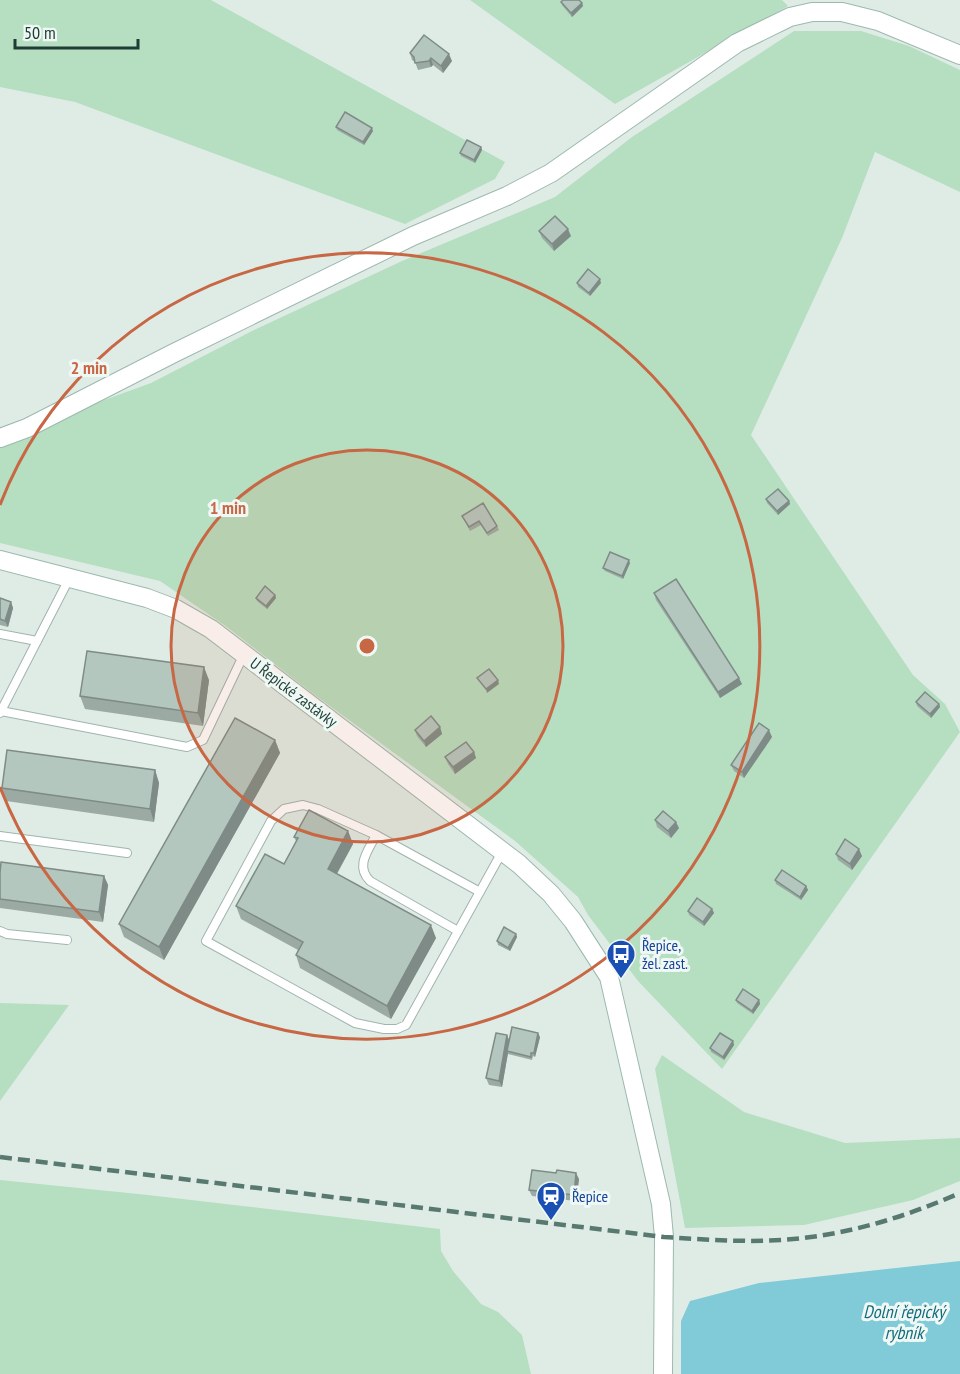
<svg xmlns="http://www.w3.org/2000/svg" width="960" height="1374" font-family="'PT Sans Narrow',sans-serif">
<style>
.green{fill:#b5dfc0}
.water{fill:#81cad7}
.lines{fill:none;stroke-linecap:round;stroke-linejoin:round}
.lane-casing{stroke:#a1b4ad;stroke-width:10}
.secondary-casing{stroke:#9cb9ae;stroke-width:20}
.lane{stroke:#fff;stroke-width:8}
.secondary{stroke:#fff;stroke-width:18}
.rail{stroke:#587970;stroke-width:4.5;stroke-dasharray:12 6;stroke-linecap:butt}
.wall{fill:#9baba4}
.shaded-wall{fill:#7e8b86}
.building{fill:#b4c7bf;stroke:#7e8b86;stroke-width:1.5}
.ring{fill:none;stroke:#c76744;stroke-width:3}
.labels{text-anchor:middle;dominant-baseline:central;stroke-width:6;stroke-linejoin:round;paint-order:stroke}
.street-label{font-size:16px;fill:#1e3d35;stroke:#eff8f4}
.transit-label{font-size:16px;fill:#164399;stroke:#eff8f4;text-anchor:start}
.water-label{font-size:18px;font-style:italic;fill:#136d7f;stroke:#eff8f4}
.centre{fill:#c76744;stroke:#eff8f4;stroke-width:3}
.ring-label{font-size:18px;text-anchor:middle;font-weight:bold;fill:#c76744;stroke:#eff8f4;stroke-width:6;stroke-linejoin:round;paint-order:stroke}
</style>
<rect width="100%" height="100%" fill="#dfece6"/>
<g class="green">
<polygon points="0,0 211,0 505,162 495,179 405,224 75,102 0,87"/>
<polygon points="470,0 782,0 788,6 615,104"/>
<polygon points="794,31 861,31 909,46 960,70 960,192 875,152 842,238 751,435 913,675 945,704 960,732 722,1069 638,981 588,915 578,897 515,841 312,693 227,627 160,581 0,543 0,443 27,428 151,383 252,331 402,261 555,197 632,137"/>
<polygon points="0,1003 69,1005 0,1101"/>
<polygon points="662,1055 744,1112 845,1143 960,1138 960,1181 913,1200 804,1225 685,1228 655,1069"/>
<polygon points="0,1180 148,1195 440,1229 441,1251 453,1271 481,1304 498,1312 522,1335 531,1374 0,1374"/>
</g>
<polygon class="water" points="960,1261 960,1374 681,1374 681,1321 690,1301 759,1283"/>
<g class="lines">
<g class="lane-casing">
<g id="lane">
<polyline points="0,634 37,641"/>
<polyline points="1,711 187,747 203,740 244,654"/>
<polyline points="0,713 70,577"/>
<path d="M376,835C368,851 355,866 370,881L458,931"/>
<polyline points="0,836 127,853"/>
<polyline points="480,892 376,835 318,809 303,805 284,809 271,821 206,941 355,1023 384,1029 397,1029 406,1025 502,852"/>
<polyline points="0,931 7,934 67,940"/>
</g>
</g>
<g class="secondary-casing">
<g id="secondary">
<polyline points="0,438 27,428 174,353 413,236 507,196 551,173 737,43 790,17 812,12 842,12 878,21 960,55"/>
<polyline points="0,560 147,598 176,609 211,629 519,864 551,894 573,921 609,977 661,1204 664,1237 663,1374"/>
</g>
</g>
<use href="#lane" class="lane"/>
<use href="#secondary" class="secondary"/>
<path class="rail" d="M0,1157L664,1237C713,1240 762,1244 811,1237C863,1230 912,1214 960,1193"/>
</g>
<g class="wall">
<polygon points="561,2 582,3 583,6 572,17 562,5"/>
<polygon points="410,53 452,61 443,73 433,65 431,67 418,70 415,62 412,60"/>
<polygon points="336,127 373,131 364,145 337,130"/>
<polygon points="481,147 482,150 475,163 461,156 460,153"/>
<polygon points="539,231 571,236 554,251 542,238"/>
<polygon points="577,283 601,283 590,296 578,287"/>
<polygon points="766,499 789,501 790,504 778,515 767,503"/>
<polygon points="462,516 497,526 499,530 488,536 481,525 470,531"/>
<polygon points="630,563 623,579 605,571 603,568"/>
<polygon points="654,593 742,684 720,698 656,600"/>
<polygon points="275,595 276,598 267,609 257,601 256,598"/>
<polygon points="0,598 11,602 13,608 8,627 0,625"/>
<polygon points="209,680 203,726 85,709 80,696"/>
<polygon points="916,702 939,704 940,707 931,718 917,706"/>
<polygon points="440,727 442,734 426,747 417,736 415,730"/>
<polygon points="772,737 744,778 734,771 731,765"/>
<polygon points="275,740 280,753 164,960 124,937 119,924"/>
<polygon points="474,752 476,758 455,774 448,764 445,757"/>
<polygon points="155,770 159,783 154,822 6,801 2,788"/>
<polygon points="655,820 679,828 671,838 657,827"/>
<polygon points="348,831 353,844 337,874 436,938 391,1019 300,968 296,955 298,950 241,919 236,906 284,864 296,841 294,837"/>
<polygon points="836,854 862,856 852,870 838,860"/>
<polygon points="0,873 104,876 108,885 103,922 0,908"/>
<polygon points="775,880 806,886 808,890 801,900 776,884"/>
<polygon points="712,909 714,913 704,926 689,915 688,911"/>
<polygon points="516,934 517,937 510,951 498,945 497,941"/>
<polygon points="736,1000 759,1000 760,1004 753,1014 737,1003"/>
<polygon points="507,1035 509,1041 540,1037 535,1057 533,1056 532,1060 508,1054 508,1053 502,1087 489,1085 486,1078"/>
<polygon points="733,1041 734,1045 724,1060 711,1052 710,1048"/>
<polygon points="556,1173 579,1179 576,1201 532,1196 529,1190"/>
</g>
<g class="shaded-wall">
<polygon points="582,3 583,6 572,17 571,13"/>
<polygon points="449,54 452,61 443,73 441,66"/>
<polygon points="431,58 433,65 431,67 429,61"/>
<polygon points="372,128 373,131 364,145 363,142"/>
<polygon points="481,147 482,150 475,163 474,160"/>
<polygon points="568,229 571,236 554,251 552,244"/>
<polygon points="600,279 601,283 590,296 589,293"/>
<polygon points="789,501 790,504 778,515 777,511"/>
<polygon points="629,560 630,563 623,579 622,576"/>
<polygon points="275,595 276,598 267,609 266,606"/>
<polygon points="11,602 13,608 8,627 5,621"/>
<polygon points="204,667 209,680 203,726 198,713"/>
<polygon points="739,678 742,684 720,698 718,692"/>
<polygon points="498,680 499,684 487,693 486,689"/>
<polygon points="939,704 940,707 931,718 930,714"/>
<polygon points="440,727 442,734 426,747 424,741"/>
<polygon points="769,730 772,737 744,778 742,772"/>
<polygon points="275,740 280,753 164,960 159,947"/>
<polygon points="474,752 476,758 455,774 453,767"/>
<polygon points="155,770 159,783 154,822 150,809"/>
<polygon points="676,822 679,828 671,838 668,831"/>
<polygon points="348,831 353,844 332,882 328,869"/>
<polygon points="859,849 862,856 852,870 850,864"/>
<polygon points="104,876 108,885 103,922 99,912"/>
<polygon points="806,886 808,890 801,900 800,897"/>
<polygon points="712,909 714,913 704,926 703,922"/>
<polygon points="431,925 436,938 391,1019 387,1006"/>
<polygon points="516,934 517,937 510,951 508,948"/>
<polygon points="759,1000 760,1004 753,1014 752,1011"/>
<polygon points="538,1033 540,1037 535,1057 534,1053"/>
<polygon points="507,1035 510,1042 507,1051 508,1053 502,1087 499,1081"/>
<polygon points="733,1041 734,1045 724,1060 723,1057"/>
<polygon points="576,1173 579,1179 576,1201 574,1195"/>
</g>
<g class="building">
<polygon points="563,0 579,0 582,3 571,13 561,2"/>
<polygon points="424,35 449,54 441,66 431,58 429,61 415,63 414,57 410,53"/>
<polygon points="345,112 372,128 363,142 336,127"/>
<polygon points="467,140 481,147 474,160 460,153"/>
<polygon points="555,216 568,229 552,244 539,231"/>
<polygon points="588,269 600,279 589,293 577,283"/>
<polygon points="778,489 789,501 777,511 766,499"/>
<polygon points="483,503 497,526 487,533 479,521 469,527 462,516"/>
<polygon points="610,552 629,560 622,576 603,568"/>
<polygon points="676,579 739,678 718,692 654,593"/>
<polygon points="265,586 275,595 266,606 256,598"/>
<polygon points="0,598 11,602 5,621 0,619"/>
<polygon points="87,651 204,667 198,713 80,696"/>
<polygon points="489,669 498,680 486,689 477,678"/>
<polygon points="925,692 939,704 930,714 916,702"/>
<polygon points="431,716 440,727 424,741 415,730"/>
<polygon points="235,718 275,740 159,947 119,924"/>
<polygon points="759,723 769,730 742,772 731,765"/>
<polygon points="466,742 474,752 453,767 445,757"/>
<polygon points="7,750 155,770 150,809 2,788"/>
<polygon points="309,810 348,831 328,869 431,925 387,1006 296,955 303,942 236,906 265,854 284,864 298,838 294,837"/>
<polygon points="663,811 676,822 668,831 655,820"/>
<polygon points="845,839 859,849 850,864 836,854"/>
<polygon points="1,862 104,876 99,912 0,899 0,873"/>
<polygon points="782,870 806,886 800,897 775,880"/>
<polygon points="697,898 712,909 703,922 688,911"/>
<polygon points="504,927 516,934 508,948 497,941"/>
<polygon points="743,989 759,1000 752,1011 736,1000"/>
<polygon points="512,1027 538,1033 534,1053 531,1053 531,1057 507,1051"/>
<polygon points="496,1033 507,1035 499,1081 486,1078"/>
<polygon points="720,1033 733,1041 723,1057 710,1048"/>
<polygon points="532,1170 556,1173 557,1170 576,1173 574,1195 529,1190"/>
</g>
<circle cx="367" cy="646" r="196" fill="#c76744" fill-opacity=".12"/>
<g class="ring">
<circle cx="367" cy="646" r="196"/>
<path d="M0 505A393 393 0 1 1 0 787"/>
</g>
<defs>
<g id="bus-pin" transform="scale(1.5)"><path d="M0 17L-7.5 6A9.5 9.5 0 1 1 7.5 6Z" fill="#1a4fb4" stroke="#eff8f4"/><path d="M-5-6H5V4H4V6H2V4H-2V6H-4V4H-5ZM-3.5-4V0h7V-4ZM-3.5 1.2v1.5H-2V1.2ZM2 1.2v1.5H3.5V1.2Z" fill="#fff"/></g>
<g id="station-pin" transform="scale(1.5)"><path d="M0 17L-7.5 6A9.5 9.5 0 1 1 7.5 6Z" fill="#1a4fb4" stroke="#eff8f4"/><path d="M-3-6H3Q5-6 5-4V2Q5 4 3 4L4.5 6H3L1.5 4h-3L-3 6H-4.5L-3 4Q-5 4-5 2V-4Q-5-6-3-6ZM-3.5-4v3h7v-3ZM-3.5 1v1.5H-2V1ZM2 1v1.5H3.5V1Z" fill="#fff"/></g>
</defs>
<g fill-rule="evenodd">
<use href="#bus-pin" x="621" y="954"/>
<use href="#station-pin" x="551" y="1196"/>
</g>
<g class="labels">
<g class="street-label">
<text transform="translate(294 692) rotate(37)">U Řepické zastávky</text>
</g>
<g class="transit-label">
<text x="642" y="945">Řepice,<tspan x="642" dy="18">žel. zast.</tspan></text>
<text x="572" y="1196">Řepice</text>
</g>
<g class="water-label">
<text x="904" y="1311">Dolní řepický<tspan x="904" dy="21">rybník</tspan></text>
</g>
</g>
<circle cx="367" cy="646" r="9" class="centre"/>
<g class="ring-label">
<text x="89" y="374">2 min</text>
<text x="228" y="514">1 min</text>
</g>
<path d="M15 39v9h123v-9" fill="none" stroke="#1e3d35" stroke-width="3"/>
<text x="24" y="39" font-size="18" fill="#1e3d35" stroke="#eff8f4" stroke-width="4.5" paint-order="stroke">50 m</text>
</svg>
